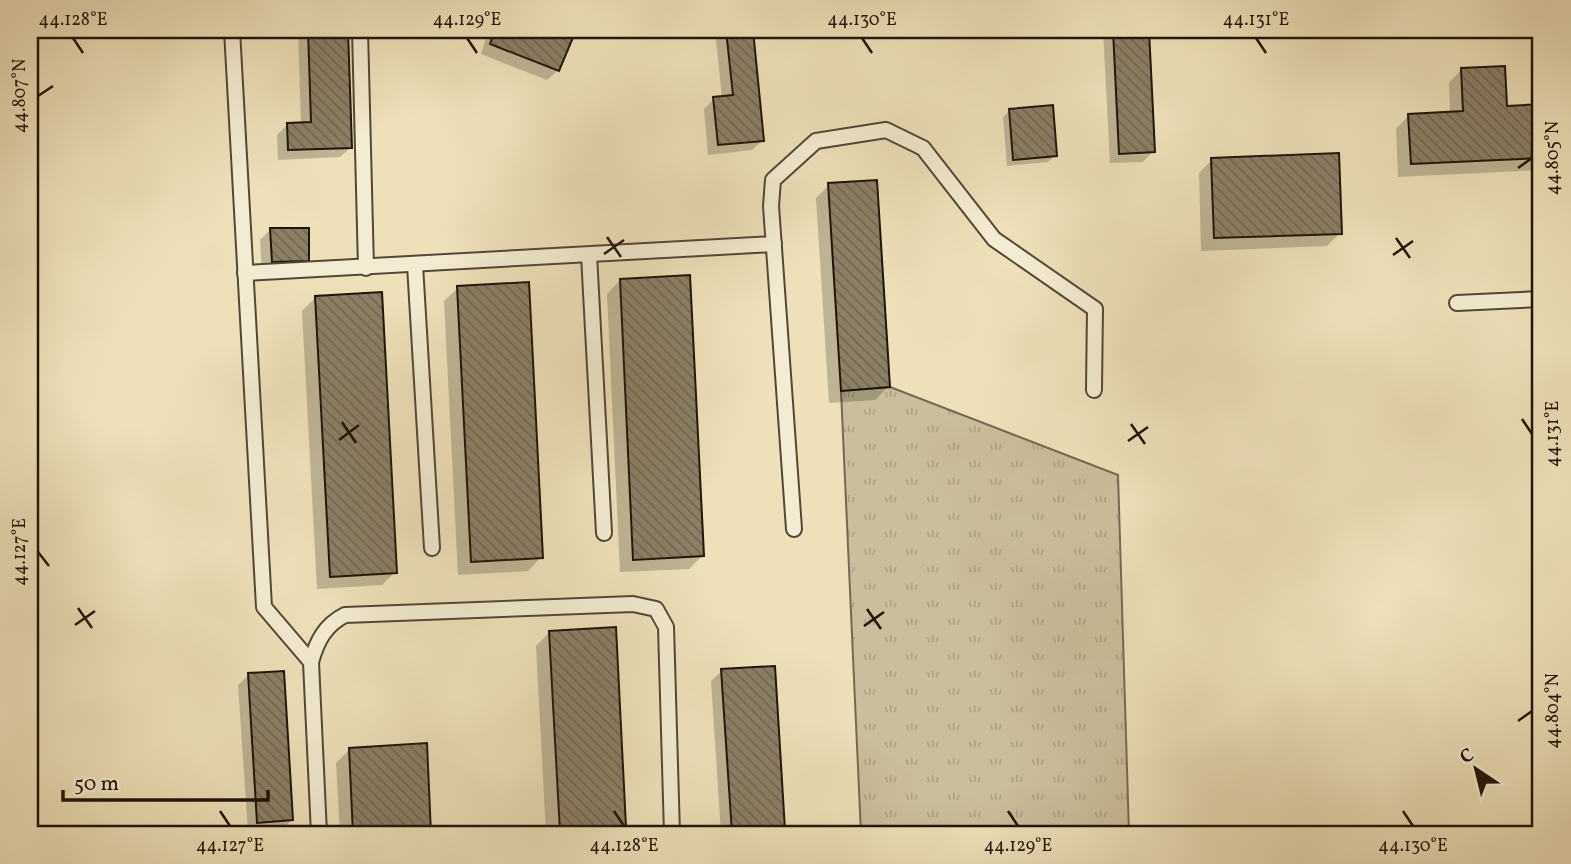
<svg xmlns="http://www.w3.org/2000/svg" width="1571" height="864" font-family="Vollkorn,serif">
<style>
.grass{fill:url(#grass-tufts);stroke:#766954;stroke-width:2}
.shadow{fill:#0003}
.building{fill:url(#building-back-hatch);stroke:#20140b;stroke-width:2}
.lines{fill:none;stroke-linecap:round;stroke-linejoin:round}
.lane-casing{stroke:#544737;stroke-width:18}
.lane{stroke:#f4ecd2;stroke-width:14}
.ticks{fill:none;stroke:#20140b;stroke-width:2.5}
.neatline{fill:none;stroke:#20140b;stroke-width:2.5}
.ticks-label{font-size:18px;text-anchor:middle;fill:#20140b}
</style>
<defs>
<pattern id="grass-tufts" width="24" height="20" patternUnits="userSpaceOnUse" patternTransform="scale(1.75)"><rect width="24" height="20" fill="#cbbe9c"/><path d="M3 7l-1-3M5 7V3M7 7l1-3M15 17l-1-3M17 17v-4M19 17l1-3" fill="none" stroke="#aea285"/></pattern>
<pattern id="building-back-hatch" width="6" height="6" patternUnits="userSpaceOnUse" patternTransform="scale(1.75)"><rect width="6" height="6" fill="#8b7f66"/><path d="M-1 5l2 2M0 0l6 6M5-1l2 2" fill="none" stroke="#716752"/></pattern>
</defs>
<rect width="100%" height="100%" fill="#eee1ba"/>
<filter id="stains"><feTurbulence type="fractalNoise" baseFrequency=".00286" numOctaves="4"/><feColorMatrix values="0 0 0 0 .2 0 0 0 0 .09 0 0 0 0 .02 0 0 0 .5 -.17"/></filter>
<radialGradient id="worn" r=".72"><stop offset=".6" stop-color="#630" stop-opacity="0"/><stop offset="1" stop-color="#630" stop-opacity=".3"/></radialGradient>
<polygon class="grass" points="890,387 1118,475 1129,834 861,834 841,391"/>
<g class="shadow">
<polygon points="298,30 347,30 351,147 340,157 278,160 277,135 288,124 301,124"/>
<polygon points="489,30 556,30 571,36 558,70 547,80 481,54"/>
<polygon points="715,30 751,30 763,140 752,150 708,155 704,109 714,99 722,98"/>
<polygon points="1103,30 1147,30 1153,151 1143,162 1110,163"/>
<polygon points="1462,69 1505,108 1541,106 1541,170 1398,177 1396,129 1409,115 1450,114 1449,83"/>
<polygon points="1010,110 1055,155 1048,162 1007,166 1003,117"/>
<polygon points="1212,160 1340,233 1327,246 1201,251 1199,173"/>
<polygon points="829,185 888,387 875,400 829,403 816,198"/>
<polygon points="270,230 307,260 297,270 262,272 260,240"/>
<polygon points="620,280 702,556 689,569 620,572 607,294"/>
<polygon points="458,288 541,557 528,571 458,575 444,301"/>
<polygon points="315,298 395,572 382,585 317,589 302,311"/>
<polygon points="549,633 625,827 617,834 546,834 536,646"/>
<polygon points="722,671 783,829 778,834 721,834 711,681"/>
<polygon points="249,675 292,820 281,830 248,832 238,685"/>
<polygon points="425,745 430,834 340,834 336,763 350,749"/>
</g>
<g class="building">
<polygon points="308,30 348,30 352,148 288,150 287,123 311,122"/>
<polygon points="495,30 560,30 574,35 559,71 490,44"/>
<polygon points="726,30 753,30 764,141 718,145 713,97 733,95"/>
<polygon points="1113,30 1149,30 1155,152 1119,154"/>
<polygon points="1505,66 1507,106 1541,104 1541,158 1411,164 1408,114 1463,111 1461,68"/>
<polygon points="1053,105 1057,156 1013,160 1009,109"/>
<polygon points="1339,153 1342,234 1214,238 1211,158"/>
<polygon points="877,180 890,387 841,391 828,183"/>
<polygon points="270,228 309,228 309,261 272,262"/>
<polygon points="690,275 704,556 633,560 620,279"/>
<polygon points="529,282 543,558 471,562 457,286"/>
<polygon points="382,292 397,573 330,577 315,296"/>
<polygon points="616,627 626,827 560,832 549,631"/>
<polygon points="775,666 785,830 732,833 721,669"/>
<polygon points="284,671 293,820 257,823 248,673"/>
<polygon points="427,743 431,834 353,834 349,748"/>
</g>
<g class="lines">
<g class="lane-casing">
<g id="lane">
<polyline points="232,30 264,607 311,662 319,834"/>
<polyline points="360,30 366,268"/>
<polyline points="589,255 604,533"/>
<polyline points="415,265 432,548"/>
<polyline points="245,273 774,244"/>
<polyline points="1457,303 1541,299"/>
<polyline points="794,529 771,206 773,180 816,141 886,130 923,148 994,239 1095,309 1094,390"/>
<path d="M311,662C317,641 325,625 345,615L633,604L656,609L666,627L672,834"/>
</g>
</g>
<use href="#lane" class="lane"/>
</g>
<path class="ticks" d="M73,38L83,53M467,38L477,53M862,38L872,53M1256,38L1266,53M38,96L53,86M1518,168L1532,158M607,237L621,257M1396,238L1410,258M604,254L624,240M1393,255L1413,241M1522,419L1532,434M342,422L356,443M1131,424L1145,444M339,440L359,425M1128,441L1148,427M38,552L49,566M78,608L92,628M867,609L881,629M75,625L95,611M864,626L884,612M1518,721L1532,711M220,811L230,826M614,811L624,826M1008,811L1018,826M1403,811L1413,826"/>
<rect width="1571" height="864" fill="none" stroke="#eee1ba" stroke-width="77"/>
<g transform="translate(1476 769) rotate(325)" stroke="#f4ecd2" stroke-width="5" paint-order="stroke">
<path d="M0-5L12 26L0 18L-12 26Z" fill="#20140b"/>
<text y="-10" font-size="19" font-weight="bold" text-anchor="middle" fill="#20140b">С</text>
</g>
<path d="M63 790v10h205v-10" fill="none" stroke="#20140b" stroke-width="3.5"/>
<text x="74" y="790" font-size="21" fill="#20140b" stroke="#f4ecd2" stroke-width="5" paint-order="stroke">50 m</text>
<rect x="38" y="38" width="1494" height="788" class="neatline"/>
<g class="ticks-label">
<text x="73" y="25">44.128°E</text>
<text x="467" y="25">44.129°E</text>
<text x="862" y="25">44.130°E</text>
<text x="1256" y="25">44.131°E</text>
<text transform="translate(19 96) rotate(-90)" y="6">44.807°N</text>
<text transform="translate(1552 158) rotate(-90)" y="6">44.805°N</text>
<text transform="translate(1552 434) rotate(-90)" y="6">44.131°E</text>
<text transform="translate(19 552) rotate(-90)" y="6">44.127°E</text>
<text transform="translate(1552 711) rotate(-90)" y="6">44.804°N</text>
<text x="230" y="851">44.127°E</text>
<text x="624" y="851">44.128°E</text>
<text x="1018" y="851">44.129°E</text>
<text x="1413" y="851">44.130°E</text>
</g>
<rect width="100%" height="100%" filter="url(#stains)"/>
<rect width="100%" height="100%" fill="url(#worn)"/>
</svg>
